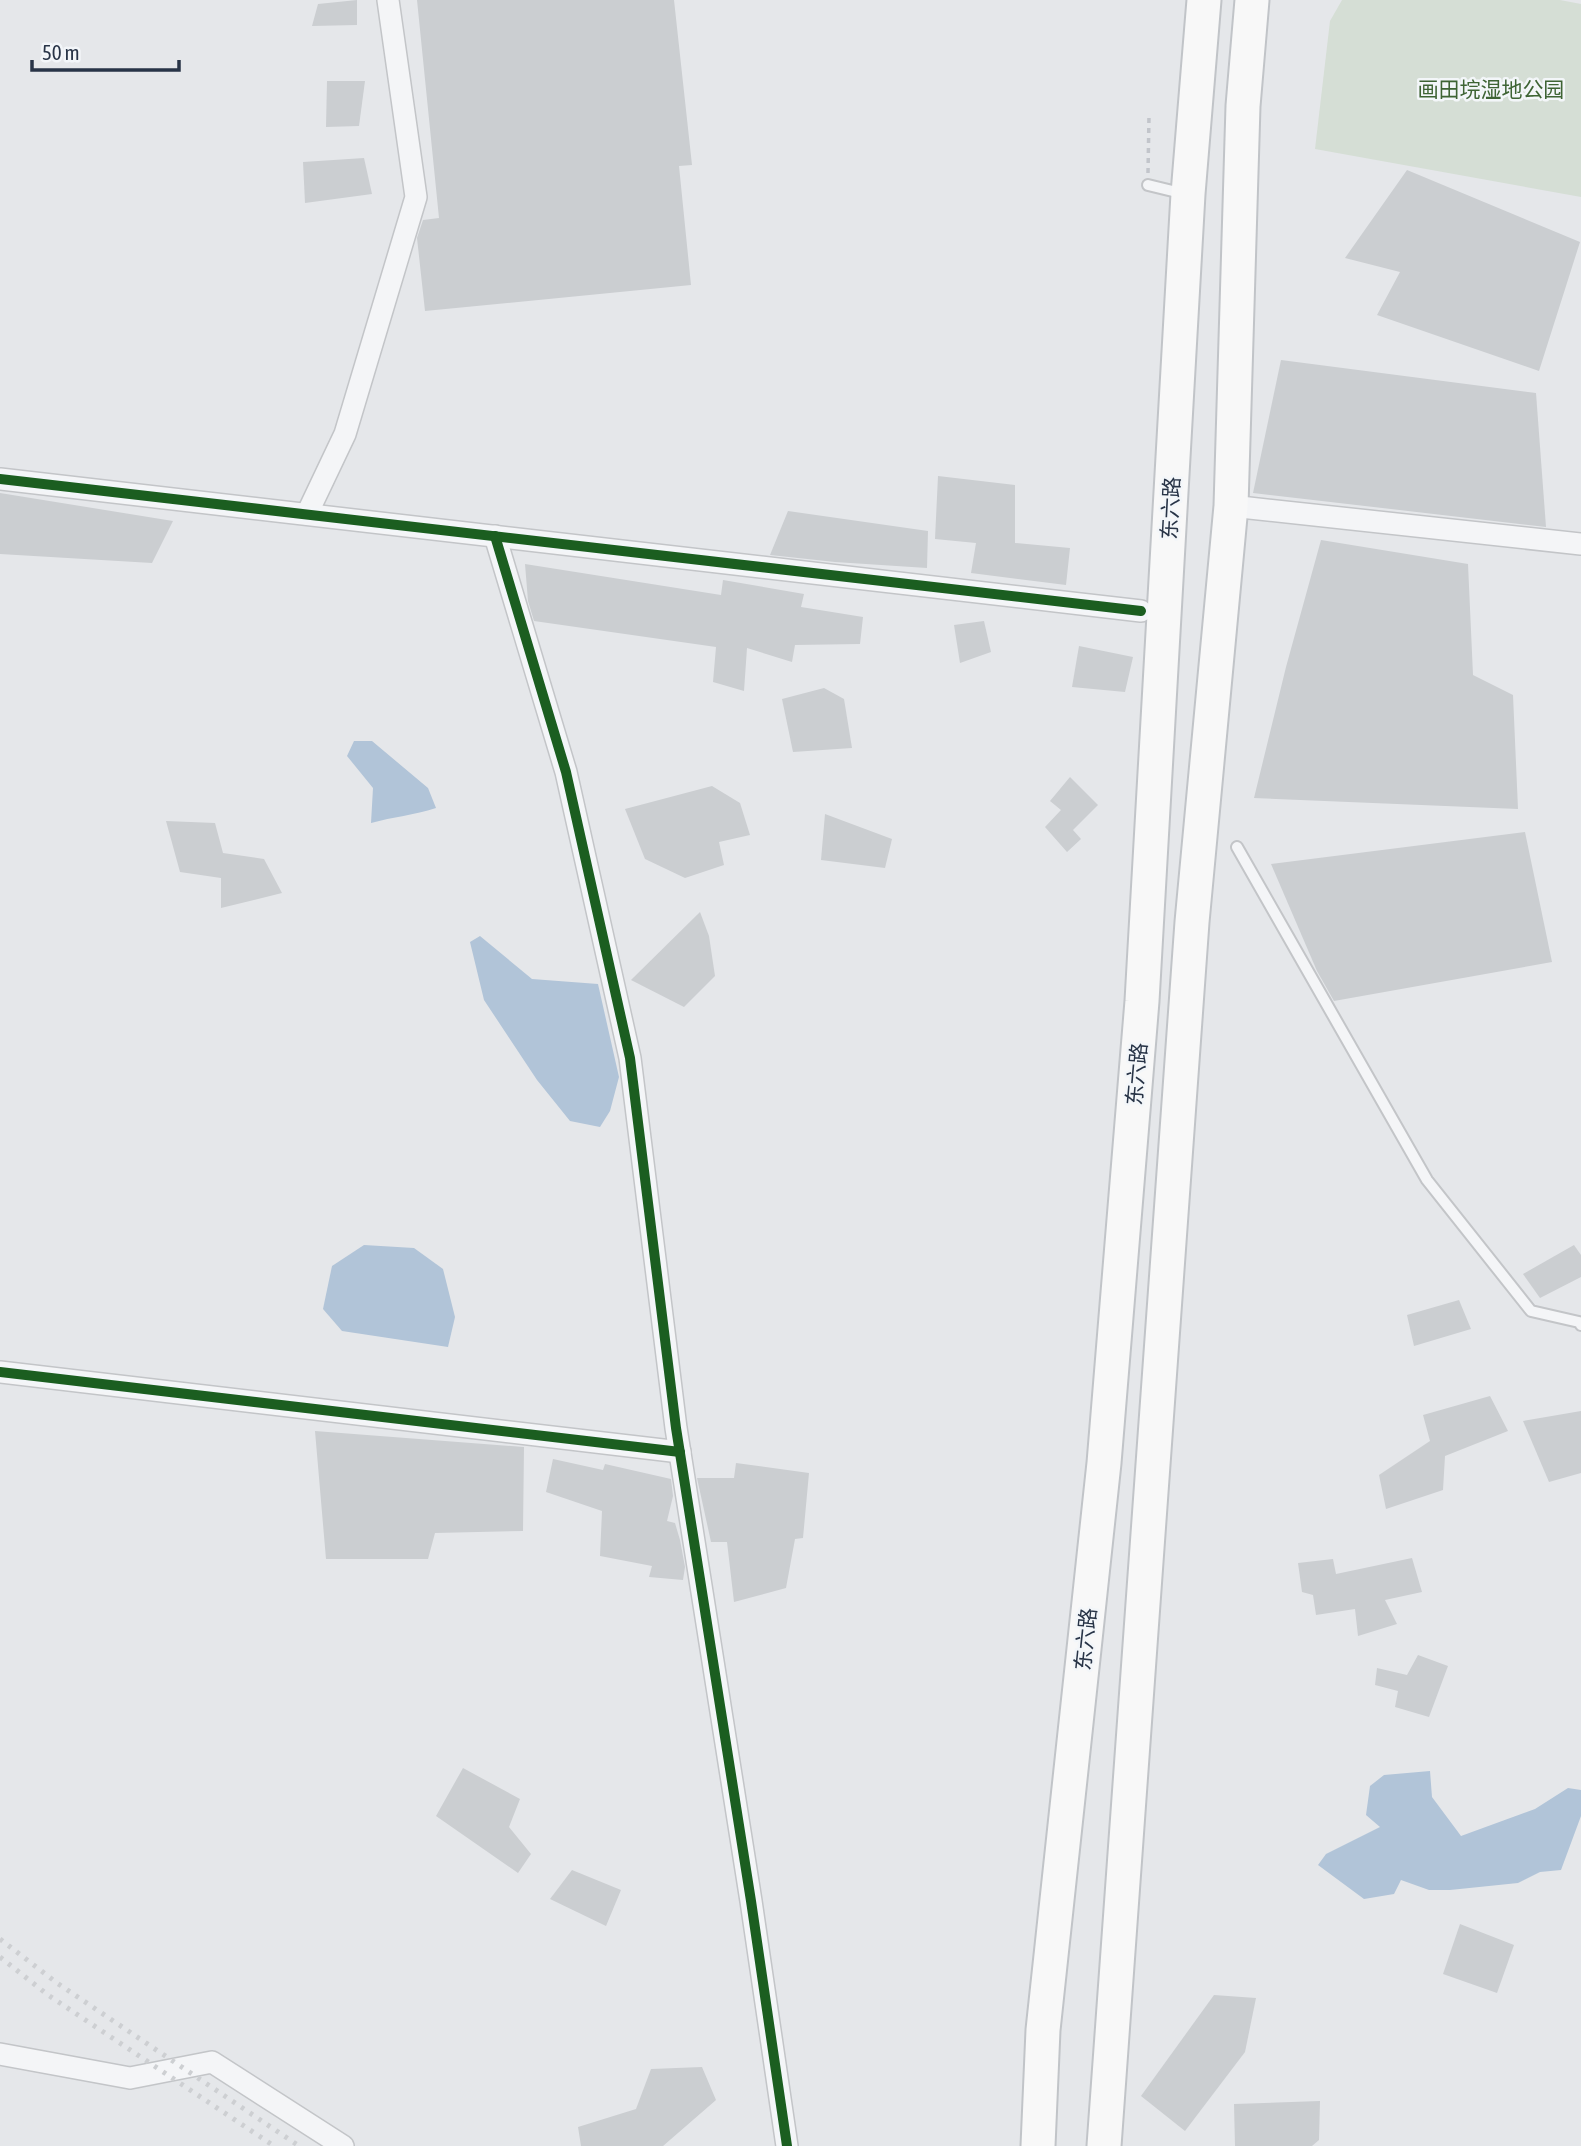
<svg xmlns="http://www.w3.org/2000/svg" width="1581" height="2146" font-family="'Asap Condensed','Noto Sans SC',sans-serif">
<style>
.green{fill:#d5ded5}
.water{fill:#b1c4d8}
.building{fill:#cbced1}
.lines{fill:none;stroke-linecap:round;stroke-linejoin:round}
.service-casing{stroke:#c3c5c8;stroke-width:14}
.minor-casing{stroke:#c3c5c8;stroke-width:24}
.primary-casing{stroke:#c1c4c8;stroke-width:37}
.path{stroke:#c2c5cb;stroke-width:3.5;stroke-dasharray:5 5;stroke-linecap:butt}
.service{stroke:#f4f5f7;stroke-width:10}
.minor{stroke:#f4f5f7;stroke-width:21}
.primary{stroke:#f8f8f8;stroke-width:33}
.rail{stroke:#cdcfd2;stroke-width:5;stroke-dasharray:3.5 7;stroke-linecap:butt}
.cycleway-casing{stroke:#f3f6f9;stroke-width:15}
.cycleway{stroke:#1b5e20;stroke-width:10}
.labels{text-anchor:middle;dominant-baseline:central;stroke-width:5;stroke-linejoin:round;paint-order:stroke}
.park-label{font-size:21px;fill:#3e6434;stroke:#f3f6f9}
.street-label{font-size:21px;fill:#283447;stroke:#f3f6f9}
</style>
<rect width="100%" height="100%" fill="#e5e7ea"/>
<polygon class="green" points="1342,0 1560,0 1581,4 1581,197 1315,149 1330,21"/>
<g class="water">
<path d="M354,741H372L428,788L436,808C414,815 393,817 371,823L373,788L347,756Z"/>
<polygon points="480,936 532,979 598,984 619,1077 610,1111 600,1127 570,1121 537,1080 484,1000 470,942"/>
<polygon points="364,1245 414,1248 443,1269 455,1317 448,1347 342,1331 323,1309 332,1266"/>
<polygon points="1430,1771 1432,1797 1461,1836 1535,1809 1568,1788 1581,1790 1581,1816 1561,1870 1540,1872 1518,1883 1450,1890 1429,1890 1401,1880 1394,1894 1364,1899 1318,1865 1326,1854 1380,1827 1366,1815 1370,1786 1384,1775"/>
</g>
<g class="building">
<polygon points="357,0 357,25 312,26 318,4"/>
<polygon points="417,0 674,0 692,165 679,166 691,285 425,311 417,238 423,220 439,218"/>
<polygon points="327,81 365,81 359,126 326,127"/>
<polygon points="364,158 372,194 305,203 303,162"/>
<polygon points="1407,170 1580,242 1539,371 1377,315 1400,272 1345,258"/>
<polygon points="1281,360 1536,393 1546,527 1253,493"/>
<polygon points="938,476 1015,485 1015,543 1070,548 1066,585 971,573 976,543 935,539"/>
<polygon points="0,493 173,521 152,563 0,554"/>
<polygon points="788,511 928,531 927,568 835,562 770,555"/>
<polygon points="1321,540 1468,564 1473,675 1513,695 1518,809 1254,798 1286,667"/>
<polygon points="525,564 721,595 723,580 804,594 801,607 863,617 860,644 795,645 792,662 747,648 744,691 713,682 716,647 534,621 528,601"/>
<polygon points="984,621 991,652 960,663 954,625"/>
<polygon points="1079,646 1133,657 1125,692 1072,687"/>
<polygon points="824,688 844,699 852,748 793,752 782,699"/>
<polygon points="1070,777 1098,805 1073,830 1081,839 1067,852 1045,827 1061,810 1050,801"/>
<polygon points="712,786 740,803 750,835 719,842 724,865 685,878 645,859 625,809"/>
<polygon points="825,814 892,839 885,868 821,860"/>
<polygon points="166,821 215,823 223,853 264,859 282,893 221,908 221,878 180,872"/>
<polygon points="1525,832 1552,962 1334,1001 1317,971 1271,864"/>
<polygon points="700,912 709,936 715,976 684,1007 631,980"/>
<polygon points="1574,1245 1581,1255 1581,1277 1540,1298 1523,1274"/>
<polygon points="1459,1300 1471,1329 1414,1346 1407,1315"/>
<polygon points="1490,1396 1508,1431 1445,1456 1443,1490 1386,1509 1379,1475 1430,1441 1423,1415"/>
<polygon points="1581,1411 1581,1473 1549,1482 1523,1421"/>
<polygon points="315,1431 524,1447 523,1531 435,1533 428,1559 326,1559"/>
<polygon points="553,1459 603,1470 605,1464 671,1479 673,1496 667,1521 675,1523 680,1540 685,1567 683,1580 649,1577 652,1566 600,1556 602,1511 546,1492"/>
<polygon points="736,1463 809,1473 803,1538 795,1539 786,1588 734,1602 727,1542 711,1542 697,1478 734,1478"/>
<polygon points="1412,1558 1422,1592 1385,1600 1397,1624 1358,1636 1355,1609 1316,1615 1313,1595 1302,1592 1298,1563 1333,1559 1336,1574"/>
<polygon points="1418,1655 1448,1666 1429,1717 1395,1707 1398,1691 1375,1685 1377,1668 1407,1675"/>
<polygon points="463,1768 520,1799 509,1827 531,1854 518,1873 436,1816"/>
<polygon points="572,1870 621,1890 606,1926 550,1899"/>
<polygon points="1460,1924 1514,1945 1497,1993 1443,1974"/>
<polygon points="1214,1995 1256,1998 1245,2052 1185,2131 1141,2096"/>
<polygon points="702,2067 716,2100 663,2146 581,2146 578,2127 636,2109 651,2069"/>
<polygon points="1320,2101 1319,2140 1312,2146 1235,2146 1234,2104"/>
</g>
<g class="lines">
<g class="service-casing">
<g id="service">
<polyline points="1148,185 1185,194"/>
<polyline points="1237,847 1427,1180 1531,1311 1579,1322 1581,1325"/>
</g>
</g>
<g class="minor-casing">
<g id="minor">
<polyline points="0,479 1141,611"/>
<polyline points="1231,506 1581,544"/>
<polyline points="307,514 345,434 416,197 388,0"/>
<polyline points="495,536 566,772 630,1058 676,1428 751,1901 787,2146"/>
<polyline points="0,1372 680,1452"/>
<polyline points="0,2054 130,2078 212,2062 343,2146"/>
</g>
</g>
<g class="primary-casing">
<g id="primary">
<polyline points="1038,2146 1043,2030 1104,1463 1142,1001 1188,194 1204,0"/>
<polyline points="1104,2146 1192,922 1231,506 1243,106 1252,0"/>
</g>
</g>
<polyline class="path" points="1148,173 1149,116"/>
<use href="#service" class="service"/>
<use href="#minor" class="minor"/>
<use href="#primary" class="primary"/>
<g class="rail">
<polyline points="0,1939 57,1983 299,2146"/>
<polyline points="0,1957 48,1995 274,2146"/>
</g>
<g class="cycleway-casing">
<g id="cycleway">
<polyline points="0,479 1141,611"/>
<polyline points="495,536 566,772 630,1058 676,1428 751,1901 787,2146"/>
<polyline points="0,1372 680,1452"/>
</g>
</g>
<use href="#cycleway" class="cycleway"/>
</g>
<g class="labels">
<g class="park-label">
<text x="1491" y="89">画田垸湿地公园</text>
</g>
<g class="street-label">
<text transform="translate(1170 508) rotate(-87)">东六路</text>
<text transform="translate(1136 1074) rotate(-85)">东六路</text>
<text transform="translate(1085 1639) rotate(-84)">东六路</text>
</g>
</g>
<path d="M32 60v10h147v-10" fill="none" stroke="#283447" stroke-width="3.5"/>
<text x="42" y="60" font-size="21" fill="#283447" stroke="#f3f6f9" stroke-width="5" paint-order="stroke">50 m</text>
</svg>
